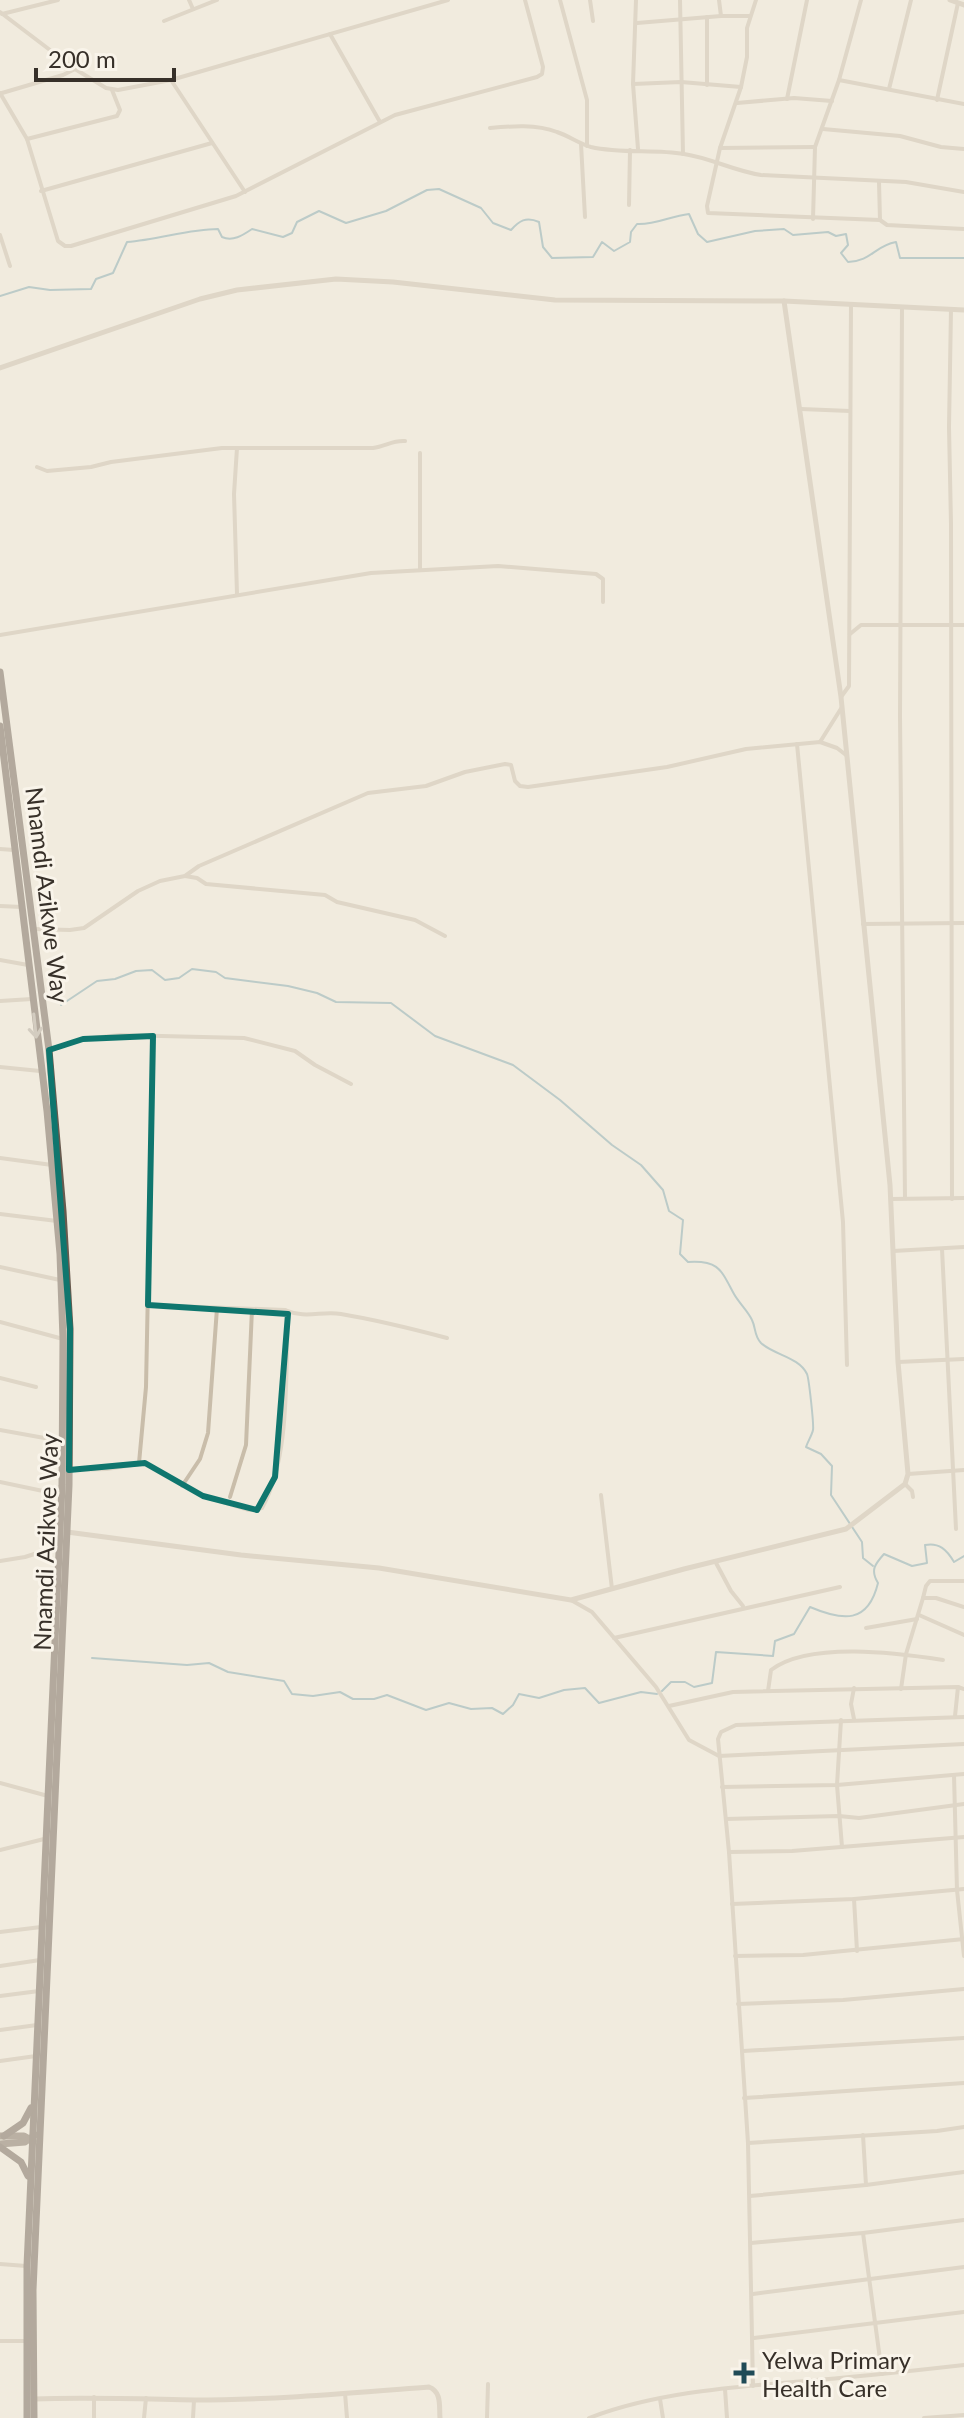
<svg xmlns="http://www.w3.org/2000/svg" width="964" height="2418" font-family="Lato,sans-serif">
<style>
.lines{fill:none;stroke-linecap:round;stroke-linejoin:round}
.stream{stroke:#7da4ad;stroke-width:2}
.minor{stroke:#c9bdaa;stroke-width:4}
.tertiary{stroke:#c9bdaa;stroke-width:5}
.primary{stroke:#78695b;stroke-width:7}
.trunk{stroke:#685a4e;stroke-width:7}
.oneway{stroke:#b0a79c}
.marked{fill:none;stroke:#0f766e;stroke-width:6;stroke-linejoin:round}
.poi-dot{fill:#204b57;stroke:#f9f4ea;stroke-width:3}
.labels{text-anchor:middle;dominant-baseline:central;stroke-width:6;stroke-linejoin:round;paint-order:stroke}
.street-label{font-size:24px;fill:#373029;stroke:#f9f4ea}
.poi-label{font-size:24px;fill:#373029;stroke:#f9f4ea;text-anchor:start}
</style>
<rect width="100%" height="100%" fill="#f1ebde"/>
<g class="lines">
<g class="stream">
<path d="M0,296L29,287L50,290L91,289L96,279L113,273L127,242C158,240 188,229 218,229L222,237C233,242 243,235 252,229L283,237L292,233L297,222L319,211L346,223L386,211L427,190L439,189L481,208L493,223L511,230C519,221 526,216 539,222L543,247L552,258L593,257L602,242L614,251L630,242L631,232L637,224C656,225 670,216 689,214L698,234L707,242L755,231L784,229L793,235L828,232L836,236L846,234L848,245L841,253L848,262C872,261 874,246 896,242L900,258H964"/>
<path d="M61,1005L97,981L115,979L136,971L152,970L165,980L179,978L192,969L216,972L225,978L288,986L317,993L336,1002L391,1003L435,1036L513,1065L560,1100L612,1145L641,1165L663,1190L669,1211L683,1220L680,1254L688,1262C719,1260 721,1270 734,1294C739,1303 748,1311 752,1320C756,1328 754,1336 761,1343C774,1355 799,1357 807,1374C809,1379 814,1425 813,1430C812,1435 808,1441 806,1447L821,1454L832,1466L831,1495L862,1542L863,1558L873,1566"/>
<polyline points="92,1658 187,1665 209,1663 228,1672 284,1681 292,1694 313,1696 340,1692 353,1699 374,1699 387,1695 426,1710 449,1703 471,1709 492,1708 503,1714 513,1705 519,1694 539,1698 564,1690 585,1688 599,1703 641,1692 657,1694"/>
<path d="M662,1691L671,1682H685L694,1687L712,1683L716,1652L773,1656L775,1641L794,1634L810,1607C843,1621 868,1624 878,1583C870,1570 875,1564 884,1554L912,1566L927,1563L925,1545C939,1542 947,1550 954,1562L964,1556"/>
</g>
<g class="minor">
<polyline points="189,0 193,9"/>
<polyline points="560,0 587,100 587,146"/>
<polyline points="590,0 593,21"/>
<polyline points="636,0 633,84 638,149"/>
<polyline points="680,0 683,154"/>
<polyline points="719,0 721,16"/>
<polyline points="756,0 747,28 747,57 741,87 720,148 707,206 708,213 880,220 887,225 964,229"/>
<polyline points="0,12 75,69 106,88 118,90 171,80 448,0"/>
<polyline points="2,14 58,0"/>
<polyline points="164,21 217,0"/>
<polyline points="637,23 721,16 749,16"/>
<polyline points="330,34 380,122"/>
<polyline points="171,80 245,192"/>
<polyline points="839,80 964,104"/>
<polyline points="633,84 681,82 741,87"/>
<polyline points="707,85 707,17"/>
<polyline points="889,89 911,0"/>
<polyline points="0,93 27,139 58,241 65,246 71,246 236,196 395,115 537,77 542,74 543,67 525,0"/>
<polyline points="2,93 63,75 75,69"/>
<polyline points="787,99 807,0"/>
<polyline points="937,100 958,3"/>
<polyline points="737,103 794,98 832,101"/>
<path d="M490,128C512,126 536,124 557,132C569,136 580,144 591,147C621,154 654,149 684,154C711,158 734,171 761,175L906,182L964,192"/>
<polyline points="823,129 900,136 941,147 964,149"/>
<polyline points="27,139 117,116 120,110 112,90"/>
<polyline points="581,144 585,217"/>
<polyline points="720,148 815,147"/>
<polyline points="879,182 880,220"/>
<polyline points="41,191 212,143"/>
<polyline points="629,205 630,150"/>
<polyline points="813,219 815,147 839,80 861,0"/>
<polyline points="0,235 10,266"/>
<polyline points="902,307 900,716 905,1198"/>
<polyline points="951,309 949,427 951,524 952,1199"/>
<polyline points="801,409 850,411"/>
<polyline points="237,448 234,494 237,594"/>
<path d="M37,467L47,471L91,467L111,462L222,448H373C386,446 393,440 405,441"/>
<polyline points="420,570 420,453"/>
<polyline points="850,634 861,625 964,625"/>
<polyline points="0,635 371,573 498,566 596,574 603,579 603,602"/>
<polyline points="841,697 849,686 851,304"/>
<polyline points="820,742 842,707"/>
<polyline points="797,744 843,1222 847,1365"/>
<polyline points="0,849 14,850"/>
<polyline points="185,876 197,878 206,884 325,895 337,902 415,920 445,936"/>
<polyline points="0,906 22,907"/>
<polyline points="863,924 964,923"/>
<polyline points="34,929 70,930 84,928 138,891 160,881 185,876 199,866 368,793 426,786 465,772 505,764 511,765 515,781 520,786 528,787 667,767 746,749 820,742 837,748 846,755"/>
<polyline points="0,960 28,965"/>
<polyline points="0,1001 32,999"/>
<polyline points="50,1050 83,1039 120,1035 244,1038 295,1051 315,1065 351,1084"/>
<polyline points="0,1067 40,1071"/>
<polyline points="0,1158 52,1165"/>
<polyline points="891,1199 964,1198"/>
<polyline points="0,1214 57,1221"/>
<polyline points="942,1249 956,1529"/>
<polyline points="893,1251 964,1247"/>
<polyline points="0,1267 60,1280"/>
<path d="M148,1305L285,1310C305,1319 321,1311 341,1314C377,1320 413,1329 447,1338"/>
<polyline points="0,1322 63,1339"/>
<polyline points="898,1362 964,1359"/>
<polyline points="0,1378 36,1387"/>
<polyline points="0,1430 61,1441"/>
<polyline points="139,1463 146,1387 153,1036"/>
<path d="M69,1470L107,1469L145,1463L203,1496L249,1510L262,1508C291,1456 285,1373 288,1314L285,1310"/>
<polyline points="908,1474 964,1470"/>
<polyline points="0,1482 62,1495"/>
<polyline points="905,1484 912,1491 913,1497"/>
<polyline points="182,1486 200,1459 208,1433 217,1308"/>
<polyline points="601,1495 612,1589"/>
<polyline points="230,1497 246,1445 252,1309"/>
<polyline points="0,1561 25,1557 59,1546"/>
<polyline points="715,1561 731,1591 743,1606"/>
<polyline points="923,1598 926,1586 930,1581 964,1581"/>
<polyline points="571,1600 592,1612 656,1687 689,1740 719,1756 964,1744"/>
<polyline points="919,1615 964,1635"/>
<polyline points="866,1628 917,1619"/>
<polyline points="614,1638 840,1587"/>
<polyline points="901,1689 906,1654 923,1598 936,1598 964,1607"/>
<path d="M768,1691L771,1670C809,1641 898,1653 943,1660"/>
<polyline points="669,1706 733,1692 958,1687 964,1689"/>
<polyline points="955,1716 958,1687"/>
<polyline points="854,1719 851,1704 854,1688"/>
<polyline points="841,1720 837,1785 842,1847"/>
<polyline points="954,1775 957,1890 964,1956"/>
<polyline points="0,1783 48,1796"/>
<polyline points="722,1787 837,1785 964,1774"/>
<polyline points="726,1819 839,1816 859,1818 964,1804"/>
<polyline points="0,1850 44,1839"/>
<polyline points="729,1852 792,1851 964,1837"/>
<polyline points="854,1899 857,1951"/>
<polyline points="732,1904 854,1899 964,1889"/>
<polyline points="0,1932 41,1927"/>
<polyline points="735,1956 803,1955 964,1939"/>
<polyline points="0,1966 40,1960"/>
<polyline points="0,1996 39,1991"/>
<polyline points="738,2004 843,2000 964,1989"/>
<polyline points="0,2030 37,2025"/>
<polyline points="743,2051 964,2038"/>
<polyline points="0,2061 36,2056"/>
<polyline points="744,2098 964,2083"/>
<polyline points="863,2135 866,2185"/>
<polyline points="748,2143 937,2131 964,2127"/>
<polyline points="750,2196 866,2185 964,2172"/>
<polyline points="863,2233 882,2374"/>
<polyline points="751,2243 863,2233 964,2220"/>
<polyline points="0,2264 26,2266"/>
<polyline points="753,2294 964,2267"/>
<polyline points="754,2338 964,2312"/>
<polyline points="0,2341 26,2341"/>
<polyline points="753,2386 748,2143 729,1852 718,1739 721,1732 736,1725 964,1717"/>
<polyline points="725,2389 727,2418"/>
<polyline points="345,2393 347,2418"/>
<polyline points="660,2399 663,2418"/>
<polyline points="94,2418 94,2397"/>
<polyline points="144,2418 146,2398"/>
<polyline points="193,2418 194,2400"/>
<polyline points="487,2418 488,2384"/>
<path d="M589,2418C657,2392 734,2387 805,2381C858,2377 911,2371 964,2365"/>
<polyline points="924,2418 964,2415"/>
</g>
<g class="tertiary">
<polyline points="950,0 964,5"/>
<polyline points="0,368 200,299 237,290 336,279 393,282 555,300 784,301 964,310"/>
<polyline points="67,1532 241,1555 379,1568 571,1600 684,1569 846,1529 905,1484 908,1474 898,1362 890,1185 841,697 784,301"/>
<path d="M34,2399C87,2397 141,2399 194,2400C273,2400 351,2393 429,2387C442,2392 439,2406 440,2418"/>
</g>
<g class="primary">
<polyline points="0,2136 24,2136 33,2141"/>
<polyline points="0,2144 25,2142 35,2135"/>
</g>
<g class="trunk">
<polyline points="0,672 49,1050 63,1211 70,1329 69,1485 33,2290 34,2418"/>
<polyline points="0,726 47,1111 60,1254 63,1339 62,1486 27,2266 27,2418"/>
<polyline points="4,2136 23,2123 31,2108"/>
<polyline points="0,2147 21,2162 28,2176"/>
</g>
</g>
<defs><path id="oneway-shaft" d="M-6 0H5M1.5-3L5.5 0L1.5 3" fill="none" stroke-width="1.6" stroke-linecap="round" stroke-linejoin="round" transform="scale(2)"/></defs>
<use class="oneway" href="#oneway-shaft" transform="translate(35 1026) rotate(84)"/>
<path d="M0 0H964V2418H0ZM153,1036L148,1305L288,1314L275,1477L257,1510L203,1496L145,1463L69,1470L70,1329L49,1050L83,1039Z" fill="#f1ebde" fill-opacity=".55" fill-rule="evenodd"/>
<path class="marked" d="M153,1036L148,1305L288,1314L275,1477L257,1510L203,1496L145,1463L69,1470L70,1329L49,1050L83,1039Z"/>
<path class="poi-dot" d="M740 2361h8v8h8v8h-8v8h-8v-8h-8v-8h8z"/>
<g class="labels">
<g class="street-label">
<text transform="translate(48 895) rotate(83)">Nnamdi Azikwe Way</text>
<text transform="translate(45 1542) rotate(-88)">Nnamdi Azikwe Way</text>
</g>
<g class="poi-label">
<text x="762" y="2359">Yelwa Primary<tspan x="762" dy="28">Health Care</tspan></text>
</g>
</g>
<path d="M36 68v12h138v-12" fill="none" stroke="#373029" stroke-width="4"/>
<text x="48" y="68" font-size="24" fill="#373029" stroke="#f9f4ea" stroke-width="6" paint-order="stroke">200 m</text>
</svg>
